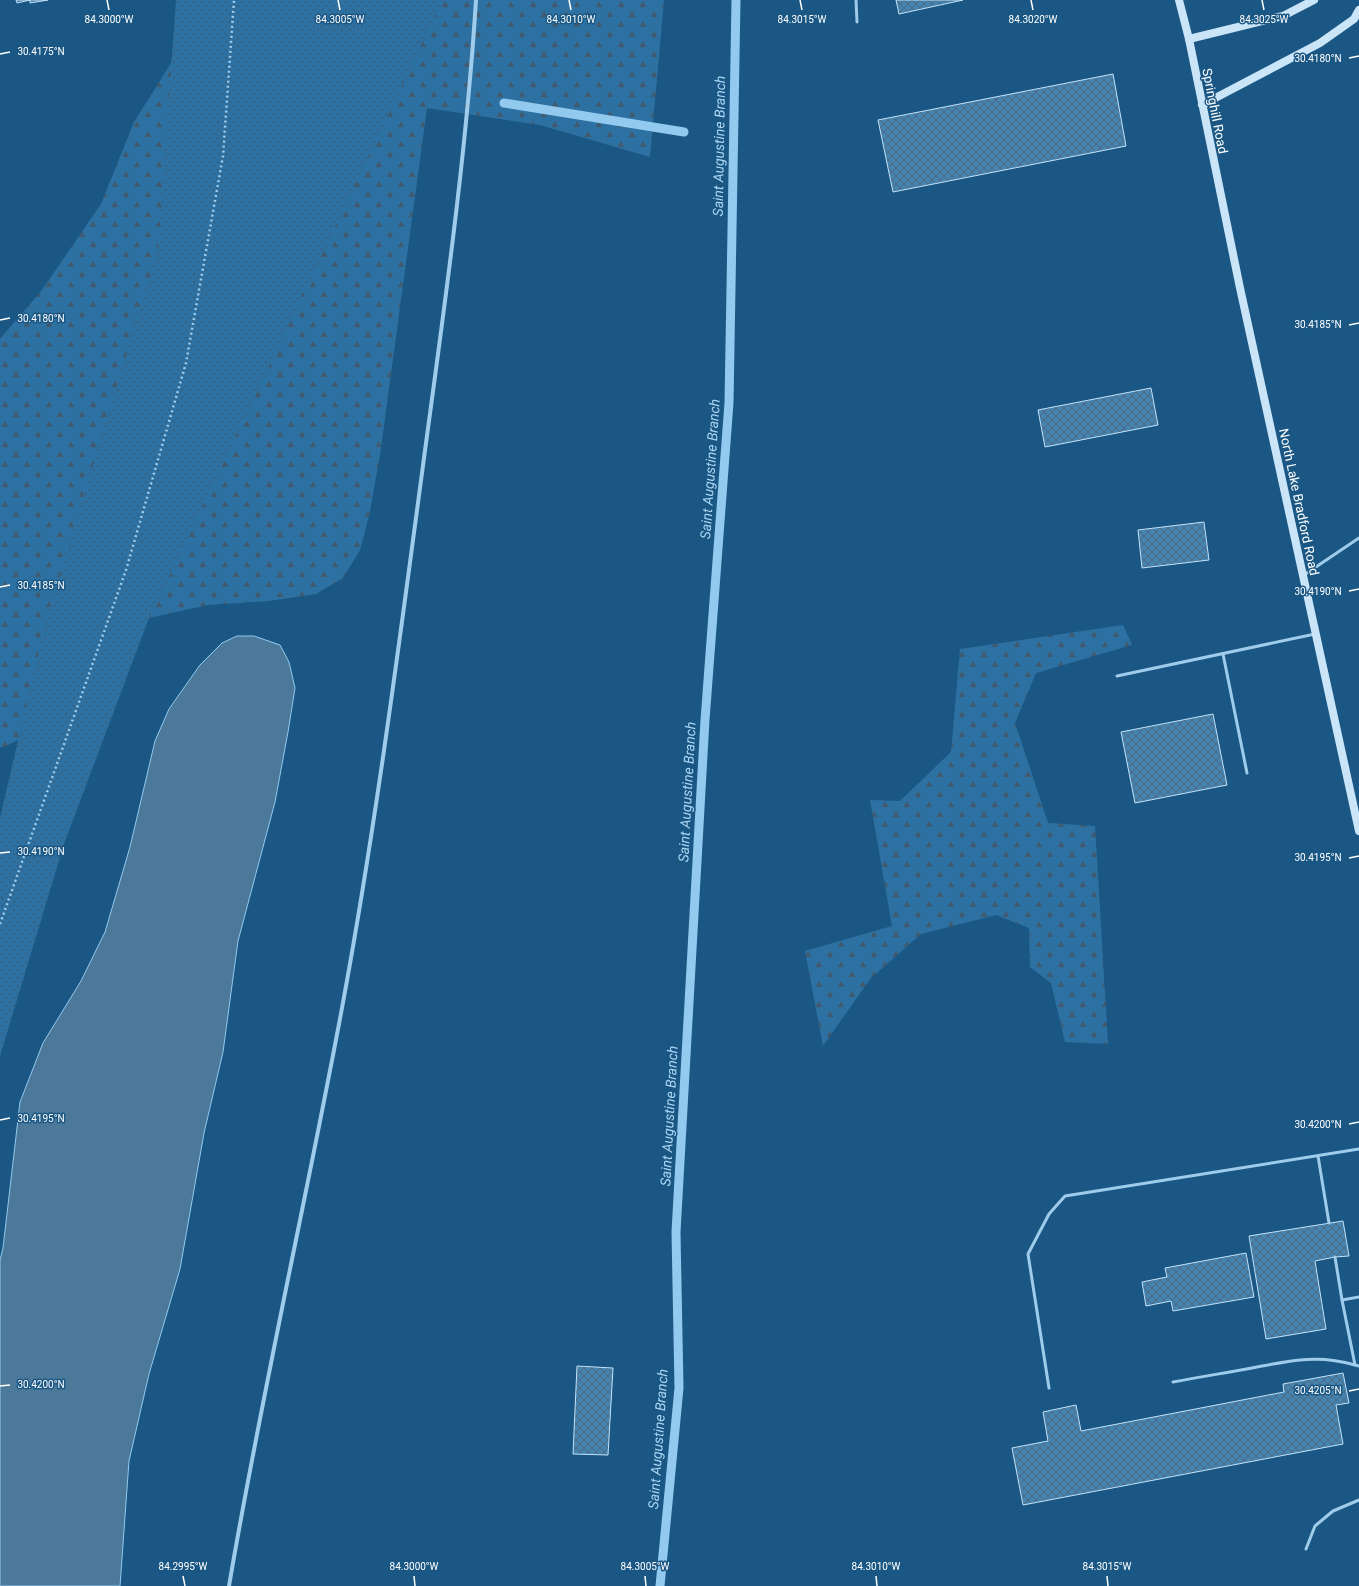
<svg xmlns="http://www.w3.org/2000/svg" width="1359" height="1586" font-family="Roboto,sans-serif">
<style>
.forest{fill:url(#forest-firs)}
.park{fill:url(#park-dots)}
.water{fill:#4c799a;stroke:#92c9ee}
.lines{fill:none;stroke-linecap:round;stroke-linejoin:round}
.stream{stroke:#92c9ee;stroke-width:9}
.building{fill:url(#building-cross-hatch);stroke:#c4e3f9}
.path{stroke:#9fcceb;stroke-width:2.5;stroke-dasharray:2 3;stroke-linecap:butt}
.service{stroke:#9fcceb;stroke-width:3}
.minor{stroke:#9fcceb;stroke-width:4}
.secondary{stroke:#cbe5f8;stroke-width:8}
.ticks{fill:none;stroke:#fff;stroke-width:1.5}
.labels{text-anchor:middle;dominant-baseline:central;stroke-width:3;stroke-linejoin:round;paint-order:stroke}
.street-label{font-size:13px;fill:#fff;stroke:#1a5784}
.water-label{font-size:14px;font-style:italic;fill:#abd6f3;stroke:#1a5784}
.ticks-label{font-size:10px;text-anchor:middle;fill:#fff;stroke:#1a5784;stroke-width:3;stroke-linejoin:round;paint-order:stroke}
</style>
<defs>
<pattern id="forest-firs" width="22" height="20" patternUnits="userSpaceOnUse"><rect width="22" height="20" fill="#2d71a3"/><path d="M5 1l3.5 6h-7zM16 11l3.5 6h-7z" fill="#405b6f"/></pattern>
<pattern id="park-dots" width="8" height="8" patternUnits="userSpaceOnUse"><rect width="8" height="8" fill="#2d71a3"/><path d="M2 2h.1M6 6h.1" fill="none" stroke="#405b6f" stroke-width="1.8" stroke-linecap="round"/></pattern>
<pattern id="building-cross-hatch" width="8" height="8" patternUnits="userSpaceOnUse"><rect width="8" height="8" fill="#4683af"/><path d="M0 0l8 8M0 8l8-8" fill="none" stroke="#496a82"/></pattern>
</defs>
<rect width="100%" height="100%" fill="#1a5784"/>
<g class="forest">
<polygon points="269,0 664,0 650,157 540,125 427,108 380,455 369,516 360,550 343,578 316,594 269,601 208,605 149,618 120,630 32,733 4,747 0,747 0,339 42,290 101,204 134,122 178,52"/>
<polygon points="1123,625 1132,645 1036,673 1015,723 1048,823 1095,826 1108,1044 1065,1042 1051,983 1030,967 1029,928 996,915 921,934 870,979 823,1046 805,951 892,926 870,800 900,801 951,752 960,649"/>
</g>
<polygon class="park" points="176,0 440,0 440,5 149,618 64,844 0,1056 0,818 44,629 158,250"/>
<polygon class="water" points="237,636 254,636 280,645 289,662 295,688 288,732 275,802 238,941 223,1052 204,1133 180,1269 149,1374 129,1461 120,1586 0,1586 0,1260 3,1248 20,1102 43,1043 81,981 105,932 130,847 155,741 169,709 200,665 222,643"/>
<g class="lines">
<g class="stream">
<polyline points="504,103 684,132"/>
<polyline points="660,1586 679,1388 676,1232 705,720 729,403 736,0"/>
</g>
</g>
<g class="building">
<polygon points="16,0 48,0 30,3 30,0 17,3"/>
<polygon points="896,0 963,0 899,14"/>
<polygon points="1113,74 1126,146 893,192 878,120"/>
<polygon points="1151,388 1158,425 1045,447 1038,410"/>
<polygon points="1204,522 1209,560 1142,568 1138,530"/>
<polygon points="1213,714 1227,785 1135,803 1121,732"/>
<polygon points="1343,1221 1349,1256 1335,1257 1315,1261 1326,1329 1266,1339 1249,1236"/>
<polygon points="1246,1253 1254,1297 1173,1311 1171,1301 1146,1306 1142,1282 1167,1277 1165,1268"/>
<polygon points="577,1366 613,1368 608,1455 573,1454"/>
<polygon points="1343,1373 1349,1403 1336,1405 1343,1444 1023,1505 1012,1448 1048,1441 1043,1412 1076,1405 1081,1431 1284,1392 1283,1384"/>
</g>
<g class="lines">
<polyline class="path" points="0,924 126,570 186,363 223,156 234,0"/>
<g class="service">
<polyline points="856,0 857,22"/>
<polyline points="1304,575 1359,538"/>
<polyline points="1223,654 1247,773"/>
<polyline points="1117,676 1315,634"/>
<polyline points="1318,1156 1329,1223"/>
<polyline points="1335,1257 1342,1300 1359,1297"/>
<polyline points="1342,1300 1355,1365 1359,1366"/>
<path d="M1173,1382C1199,1377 1225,1373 1252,1368C1289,1361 1317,1354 1355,1365"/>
<polyline points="1049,1388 1028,1254 1049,1214 1065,1196 1359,1149"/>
<polyline points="1306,1549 1315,1526 1333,1511 1359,1500"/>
</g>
<path class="minor" d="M229,1586C262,1392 306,1201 342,1008C375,830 398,652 422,473C443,316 466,159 476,0"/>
<g class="secondary">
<polyline points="1179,0 1189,39 1240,288 1359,831"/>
<polyline points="1189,39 1283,16 1314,0"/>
<polyline points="1202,105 1320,43 1354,19 1359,10"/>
</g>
</g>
<path class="ticks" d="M107,0L109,10M338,0L340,10M569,0L571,10M800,0L802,10M1031,0L1033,10M1262,0L1264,10M0,54L10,52M1349,58L1359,56M0,320L10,318M1349,325L1359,323M0,587L10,585M1349,591L1359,589M0,853L10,852M1349,858L1359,856M0,1120L10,1118M1349,1124L1359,1122M0,1386L10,1385M1349,1391L1359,1389M183,1576L185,1586M414,1576L415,1586M645,1576L646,1586M876,1576L877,1586M1107,1576L1108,1586"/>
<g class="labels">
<g class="street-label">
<text transform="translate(1215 111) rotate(79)">Springhill Road</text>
<text transform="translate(1299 502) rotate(78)">North Lake Bradford Road</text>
</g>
<g class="water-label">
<text transform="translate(719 146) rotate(-89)">Saint Augustine Branch</text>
<text transform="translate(710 469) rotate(-86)">Saint Augustine Branch</text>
<text transform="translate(687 792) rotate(-87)">Saint Augustine Branch</text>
<text transform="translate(669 1116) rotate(-87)">Saint Augustine Branch</text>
<text transform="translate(658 1439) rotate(-86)">Saint Augustine Branch</text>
</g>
</g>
<g class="ticks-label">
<text x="109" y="23">84.3000°W</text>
<text x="340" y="23">84.3005°W</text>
<text x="571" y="23">84.3010°W</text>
<text x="802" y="23">84.3015°W</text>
<text x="1033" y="23">84.3020°W</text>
<text x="1264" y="23">84.3025°W</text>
<text x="41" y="55">30.4175°N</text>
<text x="1318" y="62">30.4180°N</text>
<text x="41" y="322">30.4180°N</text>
<text x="1318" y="328">30.4185°N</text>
<text x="41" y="589">30.4185°N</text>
<text x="1318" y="595">30.4190°N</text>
<text x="41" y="855">30.4190°N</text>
<text x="1318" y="861">30.4195°N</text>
<text x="41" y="1122">30.4195°N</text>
<text x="1318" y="1128">30.4200°N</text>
<text x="41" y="1388">30.4200°N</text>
<text x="1318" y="1394">30.4205°N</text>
<text x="183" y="1570">84.2995°W</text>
<text x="414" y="1570">84.3000°W</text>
<text x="645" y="1570">84.3005°W</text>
<text x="876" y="1570">84.3010°W</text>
<text x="1107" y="1570">84.3015°W</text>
</g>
</svg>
